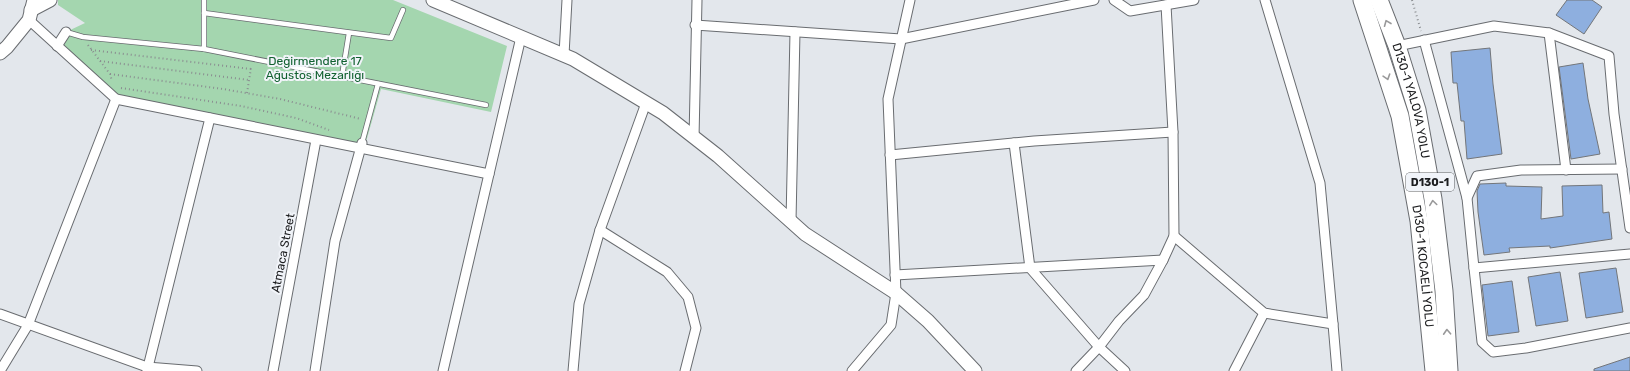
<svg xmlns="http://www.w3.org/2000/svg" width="1630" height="371" font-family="Rubik,sans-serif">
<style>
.green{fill:#a4d6af}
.building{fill:#8eafdf;stroke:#73767a}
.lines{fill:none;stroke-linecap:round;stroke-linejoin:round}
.lane-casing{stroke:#696c70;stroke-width:6}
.street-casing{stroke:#696c70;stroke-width:11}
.secondary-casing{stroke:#696c70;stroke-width:15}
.highway-casing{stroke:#696c70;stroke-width:19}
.path{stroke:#8a8d90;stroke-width:2;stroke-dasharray:1 3;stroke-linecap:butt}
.lane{stroke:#fff;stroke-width:4.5}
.street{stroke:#fff;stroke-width:9}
.secondary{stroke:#fff;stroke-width:13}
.highway{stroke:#fff;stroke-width:17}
.oneway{stroke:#99999a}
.labels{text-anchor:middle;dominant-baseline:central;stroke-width:4;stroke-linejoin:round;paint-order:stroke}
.shield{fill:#f1f4f9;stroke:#5c5e60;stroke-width:1}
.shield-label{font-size:11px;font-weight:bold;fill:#1c1d1f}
.park-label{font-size:12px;fill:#116130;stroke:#f1f4f9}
.street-label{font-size:12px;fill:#1c1d1f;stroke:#f1f4f9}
</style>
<rect width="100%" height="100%" fill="#e3e7ec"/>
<polygon class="green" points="58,0 393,0 507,46 491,112 381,89 364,149 117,95 62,45 66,32 85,23 58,5"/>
<g class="building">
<polygon points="1567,0 1592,0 1602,7 1584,34 1556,15"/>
<polygon points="1490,48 1493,84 1502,154 1467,159 1464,121 1461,121 1457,83 1453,83 1451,52"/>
<polygon points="1583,63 1588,99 1600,154 1571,159 1559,67"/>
<polygon points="1506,183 1506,186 1542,187 1541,219 1563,216 1562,186 1602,185 1603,213 1609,212 1612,239 1550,248 1550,246 1509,248 1510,252 1484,255 1478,212 1477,191 1480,184"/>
<polygon points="1616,268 1623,312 1586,318 1579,273"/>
<polygon points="1560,272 1568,321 1536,326 1528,277"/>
<polygon points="1512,281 1519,332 1488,336 1482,285"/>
<polygon points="1630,357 1630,371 1594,371 1594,369"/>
</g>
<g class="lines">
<g class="lane-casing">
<g id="lane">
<polyline points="204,13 391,38 403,10"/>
<polyline points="66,32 83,37 204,49 204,0"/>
<polyline points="204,49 486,105"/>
<polyline points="342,76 349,33"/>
<polyline points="362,143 378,84"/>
</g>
</g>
<g class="street-casing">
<g id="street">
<polyline points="1114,0 1130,11 1194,0"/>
<polyline points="1265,0 1320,183 1333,324"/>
<polyline points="29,20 116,99 489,174"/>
<polyline points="695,25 901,39 1094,0"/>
<polyline points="1549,33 1566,170"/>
<polyline points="1424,40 1467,198"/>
<polyline points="57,46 66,32"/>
<polyline points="1397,46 1494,26 1549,33 1609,56 1614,114 1630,228"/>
<polyline points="564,55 567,0"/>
<polyline points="694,138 697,0"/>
<polyline points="1014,143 1030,268 1099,347 1125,371"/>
<polyline points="890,155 1034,141 1173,132"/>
<polyline points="1622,169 1521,170 1477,176 1467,198 1474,268 1630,254"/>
<polyline points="791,221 795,32"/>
<polyline points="600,230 667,272 688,297 696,328 685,371"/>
<polyline points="1174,236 1264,313 1333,324 1337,371"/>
<polyline points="1474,268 1482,342 1493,352 1526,348 1630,328"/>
<polyline points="895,275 1163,260"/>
<polyline points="0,314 147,367 197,371"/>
<polyline points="0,371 28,325 116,99"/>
<polyline points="147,371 210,118"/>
<polyline points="273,371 316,140"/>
<polyline points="315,371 335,241 362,143"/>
<polyline points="443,371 521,37"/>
<polyline points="573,371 579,304 600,230 646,103"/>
<polyline points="852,371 891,325 896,293 888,99 910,0"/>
<polyline points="1076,371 1099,347 1119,321 1144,295 1163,260 1174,236 1173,132 1166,5"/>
<polyline points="1234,371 1264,313"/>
</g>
</g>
<g class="secondary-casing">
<g id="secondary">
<polyline points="433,0 573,59 663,113 718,156 805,234 896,293 928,321 975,371"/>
<polyline points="31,10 50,0"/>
<polyline points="0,53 7,47 29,20 34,0"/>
</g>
</g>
<g class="highway-casing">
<g id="highway">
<path id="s1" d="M1362,0L1400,116L1419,221L1434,371"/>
<path id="s2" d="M1379,0L1397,46L1417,110L1433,199L1444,291L1449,371"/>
</g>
</g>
<g class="path">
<polyline points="1412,0 1421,31"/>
<polyline points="88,45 110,74 112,81"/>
<polyline points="91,50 251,69"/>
<polyline points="100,61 249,80"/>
<polyline points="110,74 223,89 280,99 361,119"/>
<polyline points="121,88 241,106 296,118 329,130"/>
<polyline points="247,93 251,68"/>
</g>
<use href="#lane" class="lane"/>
<use href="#street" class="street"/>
<use href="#secondary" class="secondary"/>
<use href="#highway" class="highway"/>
</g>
<defs><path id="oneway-chevron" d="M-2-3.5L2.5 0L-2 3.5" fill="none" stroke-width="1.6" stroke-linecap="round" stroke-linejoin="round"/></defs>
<g class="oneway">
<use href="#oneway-chevron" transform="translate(1387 23) rotate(-112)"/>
<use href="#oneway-chevron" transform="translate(1387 77) rotate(72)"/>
<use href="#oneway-chevron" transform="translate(1433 203) rotate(-98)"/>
<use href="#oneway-chevron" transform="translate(1447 332) rotate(-93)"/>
</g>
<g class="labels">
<rect class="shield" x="1406" y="173" width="48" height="18" rx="3"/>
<g class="shield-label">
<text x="1430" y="182">D130-1</text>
</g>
<g class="park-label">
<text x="315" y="61">Değirmendere 17<tspan x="315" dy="14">Ağustos Mezarlığı</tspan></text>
</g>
<g class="street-label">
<text stroke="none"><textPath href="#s2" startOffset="106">D130-1 YALOVA YOLU</textPath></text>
<text transform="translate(283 253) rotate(-79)">Atmaca Street</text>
<text stroke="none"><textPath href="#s1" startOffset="274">D130-1 KOCAELİ YOLU</textPath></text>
</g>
</g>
</svg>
